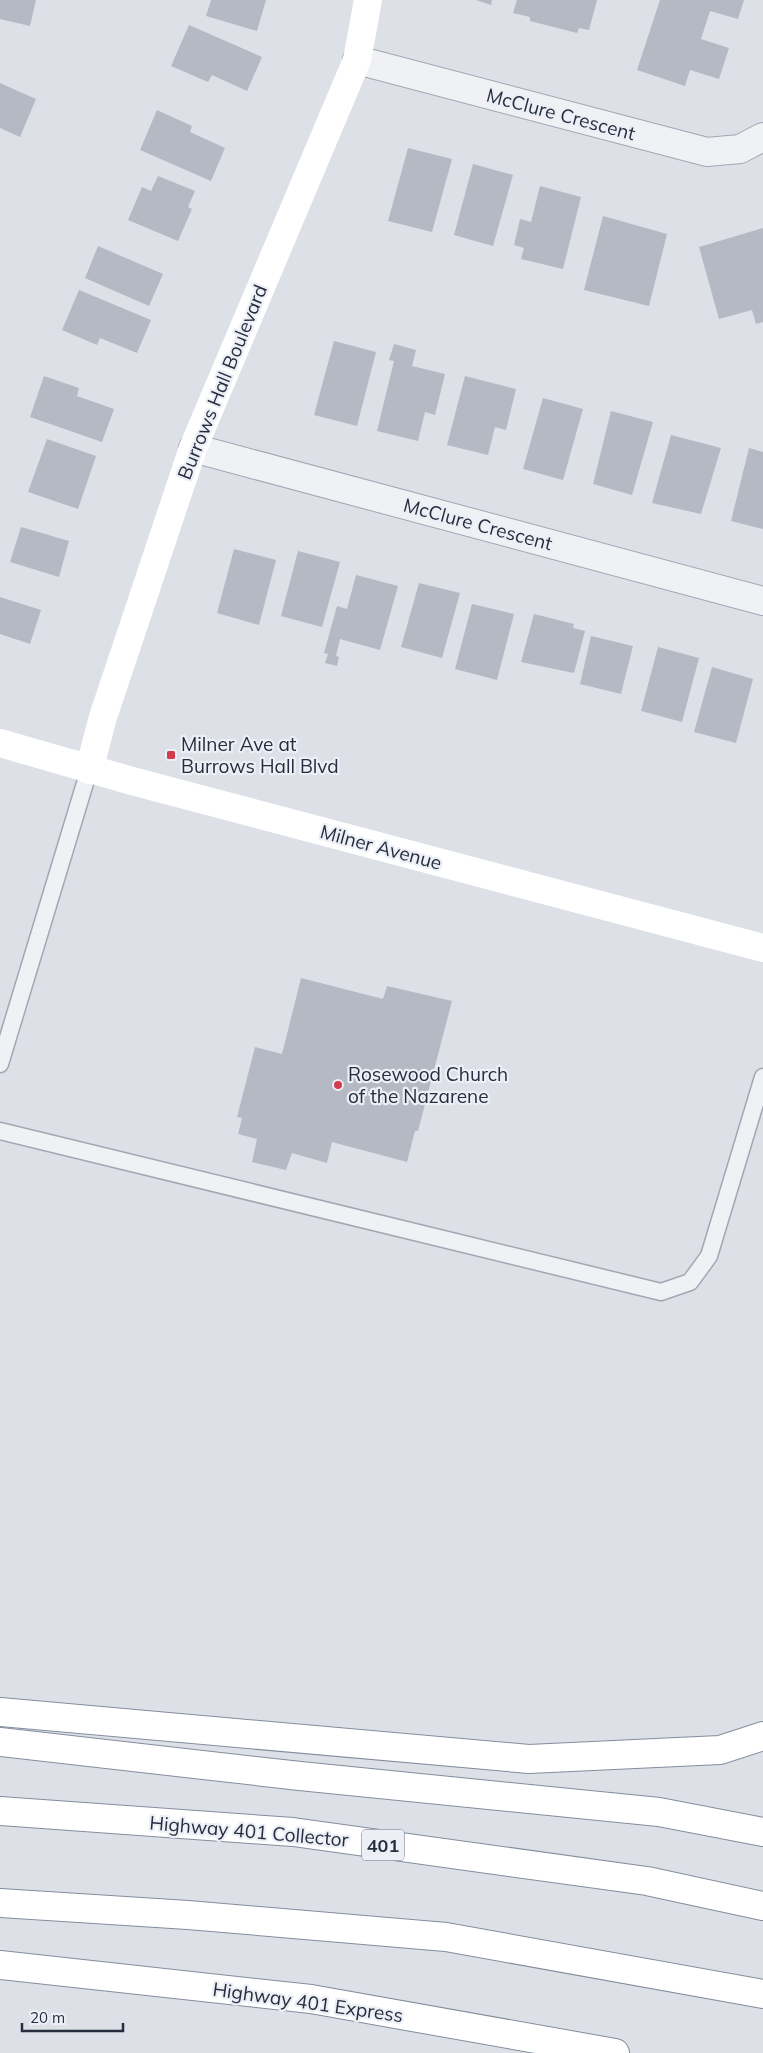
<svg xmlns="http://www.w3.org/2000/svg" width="763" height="2053" font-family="Mulish,sans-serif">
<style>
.building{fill:#b4b9c4}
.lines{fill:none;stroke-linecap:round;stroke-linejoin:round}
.lane-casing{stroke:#a2a7b1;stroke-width:19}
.street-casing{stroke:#a2a7b1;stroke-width:30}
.highway-casing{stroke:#848d9e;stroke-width:30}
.lane{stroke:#eff1f5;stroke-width:16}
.street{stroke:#eff1f5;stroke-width:28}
.secondary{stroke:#fff;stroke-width:28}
.highway{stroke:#fff;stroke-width:28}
.poi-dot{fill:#d23c4b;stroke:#eceff5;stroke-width:2}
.labels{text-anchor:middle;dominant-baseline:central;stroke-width:4.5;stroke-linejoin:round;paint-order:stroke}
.shield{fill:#eceff5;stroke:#616775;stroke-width:1}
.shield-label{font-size:18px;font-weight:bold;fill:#262d3e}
.street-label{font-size:19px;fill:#262d3e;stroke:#eceff5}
.poi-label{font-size:19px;fill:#262d3e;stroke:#eceff5;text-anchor:start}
</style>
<rect width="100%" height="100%" fill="#dde0e7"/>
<g class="building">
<polygon points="0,0 36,0 30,26 0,19"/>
<polygon points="211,0 266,0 257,31 206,16"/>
<polygon points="476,0 492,0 491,5"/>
<polygon points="517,0 597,0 589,30 579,28 577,33 530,21 530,17 513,13"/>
<polygon points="660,0 744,0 738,19 710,11 701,39 729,48 719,79 690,70 685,86 637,70"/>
<polygon points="189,25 262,57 247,91 212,75 208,82 171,66"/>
<polygon points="0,83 36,99 20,137 0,128"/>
<polygon points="157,110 192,126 190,132 225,148 211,181 140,150"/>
<polygon points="408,148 452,159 432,232 388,221"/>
<polygon points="473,164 513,175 493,246 454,235"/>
<polygon points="158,176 195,191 188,207 192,209 178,241 128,220 142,187 151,191"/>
<polygon points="540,186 581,197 563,269 521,259 524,248 514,245 520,219 531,222"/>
<polygon points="603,216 667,234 649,306 584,290"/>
<polygon points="763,228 763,322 756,324 752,310 719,319 699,247"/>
<polygon points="98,246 163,274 149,306 85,278"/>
<polygon points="79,290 151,320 137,353 100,338 97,345 62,330"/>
<polygon points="334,341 376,352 357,426 314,415"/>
<polygon points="394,344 416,350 412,366 445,374 435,415 425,412 418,441 377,431 394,361 389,360"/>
<polygon points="44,376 79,388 77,396 114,409 102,442 30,417"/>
<polygon points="465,376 516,389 506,430 495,427 488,455 447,445"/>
<polygon points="543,398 583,409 563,480 523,469"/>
<polygon points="611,411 653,422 632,495 593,484"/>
<polygon points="671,435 721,448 701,514 652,503"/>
<polygon points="47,439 96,456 78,509 28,492"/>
<polygon points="749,448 763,452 763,529 731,521"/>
<polygon points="21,527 69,541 59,577 10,562"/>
<polygon points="234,549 276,560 259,625 217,613"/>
<polygon points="298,551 340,562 322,627 281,616"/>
<polygon points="356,575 398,586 380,650 340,639 336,656 339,657 337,666 325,663 328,654 324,653 337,606 347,609"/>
<polygon points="419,583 460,593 442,658 401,647"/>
<polygon points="0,597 41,610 30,644 0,634"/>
<polygon points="472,604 514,614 497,680 455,669"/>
<polygon points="534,614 574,624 573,628 585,631 574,673 521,662"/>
<polygon points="591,636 633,646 621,694 580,684"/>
<polygon points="658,647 699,658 682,722 641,711"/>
<polygon points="712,667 753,679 736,743 694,732"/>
<polygon points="301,978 383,999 387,986 452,1001 418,1131 415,1131 407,1162 332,1142 327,1163 292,1153 286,1170 252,1162 257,1139 238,1134 242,1118 237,1117 255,1047 282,1054"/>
</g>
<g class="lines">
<g class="lane-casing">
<g id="lane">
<polyline points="0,1064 89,770"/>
<polyline points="0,1131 661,1292 690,1282 709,1256 763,1077"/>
</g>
</g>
<g class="street-casing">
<g id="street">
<polyline points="357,60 707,152 740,149 763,137"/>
<polyline points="193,448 763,601"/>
</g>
</g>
<g class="highway-casing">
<g id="highway">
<polyline points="0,1712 529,1759 720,1750 763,1736"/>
<polyline points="0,1742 300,1776 659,1812 763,1832"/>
<polyline points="0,1811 293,1832 647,1881 763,1906"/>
<polyline points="0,1903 188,1915 446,1937 763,1994"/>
<polyline points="0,1965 311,1999 615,2053"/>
</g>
</g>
<use href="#lane" class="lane"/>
<use href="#street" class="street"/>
<g class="secondary">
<polyline points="0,743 132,781 763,948"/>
<polyline points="89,770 103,717 193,448 357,60 368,0"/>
</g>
<use href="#highway" class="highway"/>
</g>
<g class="poi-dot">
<rect x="166" y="750" width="10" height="10" rx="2.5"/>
<circle cx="338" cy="1085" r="5"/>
</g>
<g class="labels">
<rect class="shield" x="362" y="1829.5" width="42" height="31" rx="4"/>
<g class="shield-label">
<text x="383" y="1845">401</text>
</g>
<g class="street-label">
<text transform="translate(561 114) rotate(15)">McClure Crescent</text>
<text transform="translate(222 382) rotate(-68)">Burrows Hall Boulevard</text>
<text transform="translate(478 524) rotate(15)">McClure Crescent</text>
<text transform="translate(381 847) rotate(15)">Milner Avenue</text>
<text transform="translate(249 1831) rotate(5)">Highway 401 Collector</text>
<text transform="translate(308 2002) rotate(8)">Highway 401 Express</text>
</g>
<g class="poi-label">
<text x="181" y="744">Milner Ave at<tspan x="181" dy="22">Burrows Hall Blvd</tspan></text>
<text x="348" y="1074">Rosewood Church<tspan x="348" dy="22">of the Nazarene</tspan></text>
</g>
</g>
<path d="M22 2023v8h101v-8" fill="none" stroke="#262d3e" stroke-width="2.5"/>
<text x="30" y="2023" font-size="15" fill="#262d3e" stroke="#eceff5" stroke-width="4" paint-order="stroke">20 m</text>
</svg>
